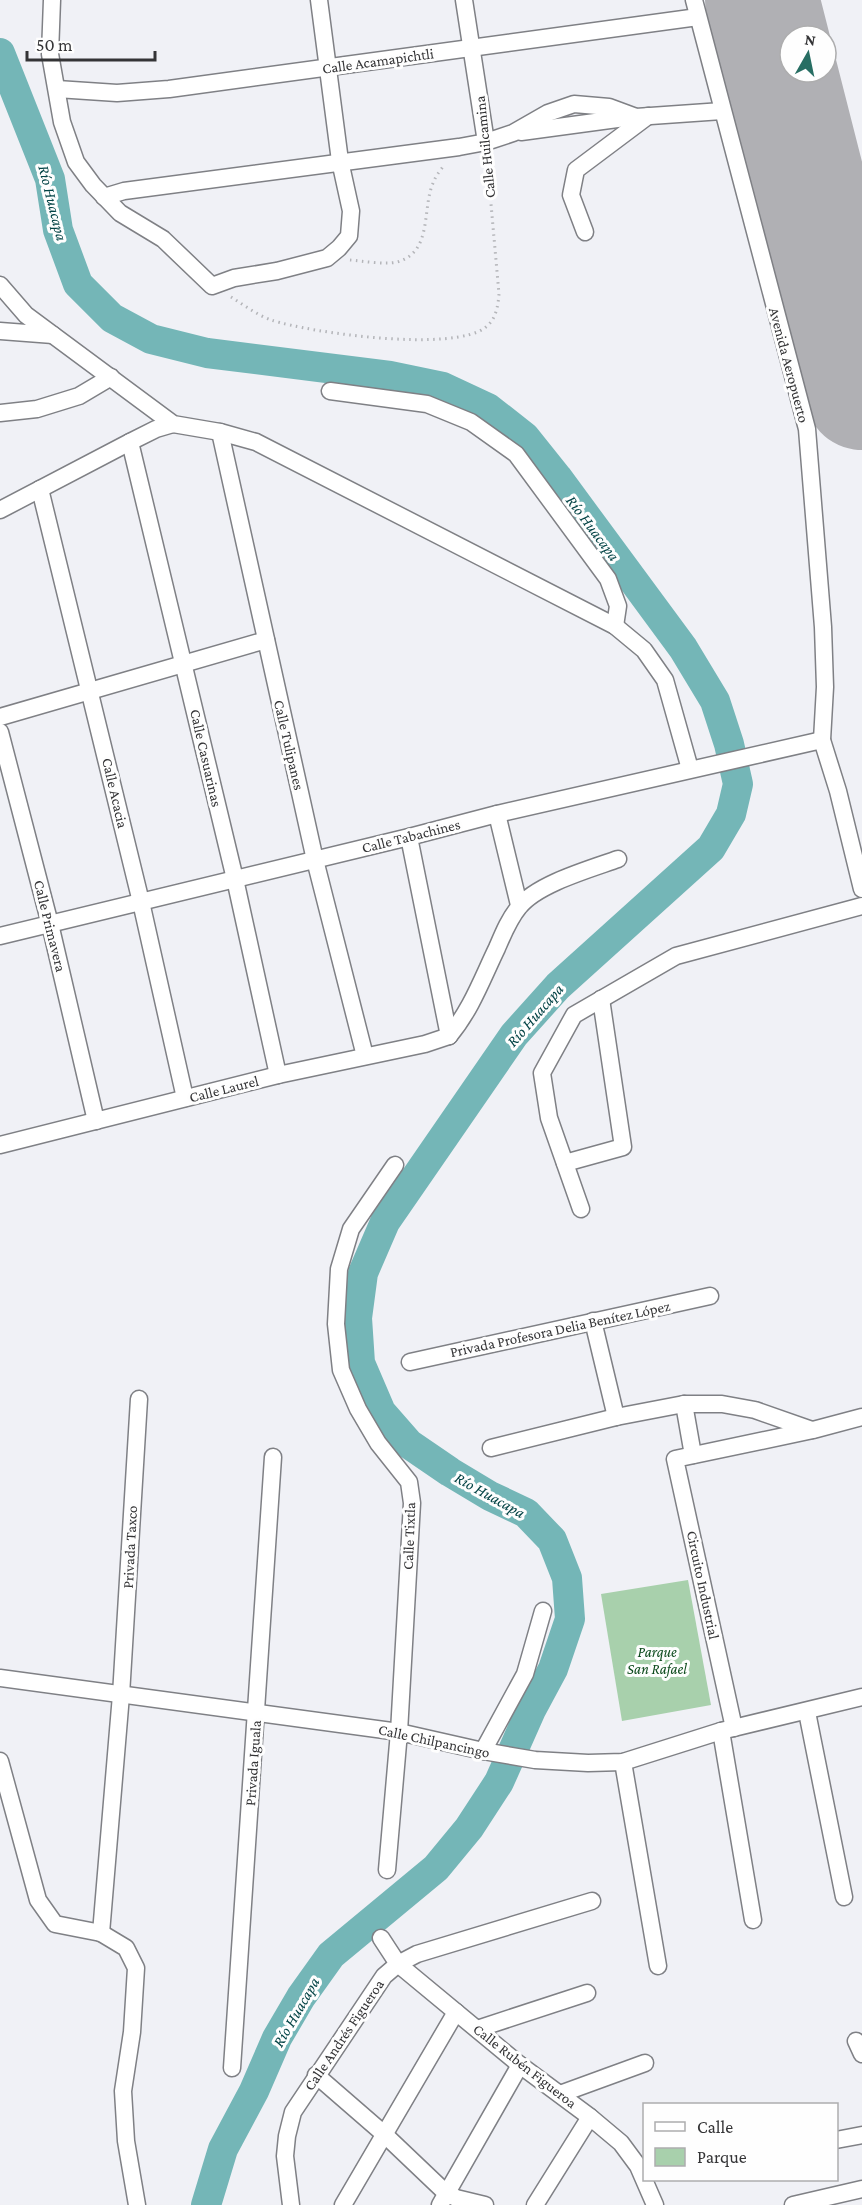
<svg xmlns="http://www.w3.org/2000/svg" width="862" height="2205" font-family="'Crimson Pro',serif">
<style>
.green{fill:#a8d0ac}
.lines{fill:none;stroke-linecap:round;stroke-linejoin:round}
.river{stroke:#74b6b7;stroke-width:30}
.runway{stroke:#b0b0b4;stroke-width:114}
.minor-casing{stroke:#7f8085;stroke-width:19}
.path{stroke:#b4b5b9;stroke-width:3;stroke-dasharray:1.5 4.5;stroke-linecap:butt}
.minor{stroke:#fff;stroke-width:16}
.labels{text-anchor:middle;dominant-baseline:central;stroke-width:6;stroke-linejoin:round;paint-order:stroke}
.street-label{font-size:15px;fill:#343436;stroke:#fefefe}
.park-label{font-size:15px;font-style:italic;fill:#0d4b1d;stroke:#fefefe}
.water-label{font-size:16px;font-style:italic;fill:#034345;stroke:#fefefe}
</style>
<rect width="100%" height="100%" fill="#f0f1f6"/>
<polygon class="green" points="688,1580 711,1705 622,1721 601,1594"/>
<g class="lines">
<polyline class="river" points="0,53 50,179 58,230 78,284 112,318 151,339 207,353 390,376 443,387 488,408 525,437 557,477 683,648 715,701 729,744 738,784 731,814 711,848 558,986 514,1035 385,1222 363,1273 357,1318 360,1363 381,1412 409,1444 450,1472 490,1496 526,1513 552,1540 567,1578 570,1619 553,1669 531,1710 499,1782 469,1828 436,1868 331,1955 301,1997 277,2038 254,2091 223,2149 206,2205"/>
<polyline class="runway" points="762,0 862,393"/>
<g class="minor-casing">
<g id="minor">
<polyline points="52,0 50,54 62,122 76,162 93,185 120,213 163,239 212,286 234,278 277,271 327,258 339,248 349,236 351,211 340,161 319,0"/>
<polyline points="464,0 486,142"/>
<polyline points="694,0 807,429 823,627 825,687 822,740 838,791 862,889"/>
<polyline points="57,89 117,93 169,89 698,17"/>
<polyline points="521,132 632,117"/>
<polyline points="104,197 124,191 459,147 486,142 513,133 548,113 574,104 609,107 636,117 722,111"/>
<polyline points="585,232 571,195 576,170 648,116"/>
<polyline points="0,285 26,315 173,424 220,432 256,442 615,626 644,650 665,680 690,769"/>
<polyline points="0,331 53,335"/>
<polyline points="330,391 427,404 471,422 516,454 608,579 618,606 615,626"/>
<polyline points="0,413 37,409 79,396 111,377"/>
<polyline points="220,432 315,860 365,1056"/>
<polyline points="130,442 235,879 278,1075"/>
<polyline points="40,489 141,902 185,1098"/>
<polyline points="0,510 130,442 156,429 173,424"/>
<polyline points="0,717 266,640"/>
<polyline points="0,732 50,924 96,1121"/>
<polyline points="497,814 519,905"/>
<polyline points="409,837 449,1036"/>
<polyline points="0,936 409,837 497,814 822,740"/>
<path d="M449,1036C471,1010 482,979 497,948C503,934 509,919 519,907C537,884 590,869 618,859"/>
<polyline points="0,1145 278,1075 425,1044 449,1036"/>
<polyline points="565,1163 623,1147 601,999"/>
<polyline points="581,1209 549,1118 542,1073 574,1015 676,956 862,906"/>
<polyline points="593,1321 616,1417"/>
<polyline points="410,1362 710,1296"/>
<polyline points="684,1404 693,1455"/>
<polyline points="491,1448 616,1417 684,1404 722,1404 755,1410 812,1430"/>
<polyline points="0,1678 399,1732 483,1751 535,1760 588,1763 623,1762 721,1731 862,1697"/>
<polyline points="807,1712 844,1897"/>
<polyline points="734,1728 675,1459 813,1430 862,1417"/>
<polyline points="721,1731 753,1920"/>
<polyline points="483,1751 525,1674 543,1611"/>
<polyline points="0,1761 38,1900 55,1924 101,1933 126,1948 136,1968 132,2032 123,2091 126,2141 137,2205"/>
<polyline points="623,1762 658,1966"/>
<polyline points="387,1870 399,1732 412,1503 409,1482 378,1443 358,1409 341,1370 336,1324 339,1269 351,1229 395,1165"/>
<polyline points="101,1933 121,1695 139,1399"/>
<polyline points="381,1938 398,1964 520,2065 590,2117 621,2143 638,2166 655,2205"/>
<polyline points="477,2029 587,1993"/>
<polyline points="856,2041 862,2054"/>
<polyline points="232,2068 273,1457"/>
<polyline points="316,2075 384,2134 446,2193 456,2198 485,2205"/>
<polyline points="560,2094 645,2063"/>
<polyline points="836,2140 862,2135"/>
<polyline points="291,2205 285,2156 287,2136 293,2112 384,1976 398,1964 417,1954 592,1901"/>
<polyline points="343,2205 456,2012"/>
<polyline points="440,2205 520,2065"/>
<polyline points="535,2205 590,2117"/>
<polyline points="793,2205 862,2189"/>
</g>
</g>
<g class="path">
<path d="M350,260C362,261 386,265 397,262C434,252 421,207 434,181C436,175 441,170 444,165"/>
<path d="M231,297C244,305 257,315 271,320C311,333 454,353 486,327C496,319 498,306 499,294L487,159"/>
</g>
<use href="#minor" class="minor"/>
</g>
<g class="labels">
<g class="street-label">
<text transform="translate(378 61) rotate(-8)">Calle Acamapichtli</text>
<text transform="translate(485 147) rotate(-96)">Calle Huilcamina</text>
<text transform="translate(789 365) rotate(75)">Avenida Aeropuerto</text>
<text transform="translate(289 745) rotate(77)">Calle Tulipanes</text>
<text transform="translate(206 758) rotate(77)">Calle Casuarinas</text>
<text transform="translate(115 793) rotate(77)">Calle Acacia</text>
<text transform="translate(411 836) rotate(-14)">Calle Tabachines</text>
<text transform="translate(50 926) rotate(76)">Calle Primavera</text>
<text transform="translate(224 1089) rotate(-14)">Calle Laurel</text>
<text transform="translate(560 1329) rotate(-12)">Privada Profesora Delia Benítez López</text>
<text transform="translate(409 1536) rotate(-88)">Calle Tixtla</text>
<text transform="translate(130 1547) rotate(-87)">Privada Taxco</text>
<text transform="translate(703 1585) rotate(78)">Circuito Industrial</text>
<text transform="translate(434 1741) rotate(12)">Calle Chilpancingo</text>
<text transform="translate(253 1763) rotate(-86)">Privada Iguala</text>
<text transform="translate(344 2035) rotate(-56)">Calle Andrés Figueroa</text>
<text transform="translate(525 2066) rotate(38)">Calle Rubén Figueroa</text>
</g>
<g class="park-label">
<text x="657" y="1652">Parque<tspan x="657" dy="17">San Rafael</tspan></text>
</g>
<g class="water-label">
<text transform="translate(53 203) rotate(76)">Río Huacapa</text>
<text transform="translate(593 528) rotate(53)">Río Huacapa</text>
<text transform="translate(535 1015) rotate(-49)">Río Huacapa</text>
<text transform="translate(490 1495) rotate(29)">Río Huacapa</text>
<text transform="translate(296 2012) rotate(-60)">Río Huacapa</text>
</g>
</g>
<rect x="643" y="2103" width="195" height="78" fill="#fefefe" stroke="#adadae" stroke-width="1.5"/>
<rect x="655" y="2122" width="30" height="9" fill="#ffffff" stroke="#adadae" stroke-width="1.5"/>
<text x="697" y="2133" font-size="18" fill="#343436">Calle</text>
<rect x="655" y="2148" width="30" height="18" fill="#a8d0ac" stroke="#adadae" stroke-width="1.5"/>
<text x="697" y="2163" font-size="18" fill="#343436">Parque</text>
<g transform="translate(808 54) rotate(9)"><circle r="28" fill="#fefefe" stroke="#adadae" stroke-width="1.5"/>
<path d="M0-4.5L10 22L0 15L-10 22Z" fill="#276e63"/>
<text y="-9" font-size="16" font-weight="bold" text-anchor="middle" fill="#343436">N</text>
</g>
<path d="M27 51v9h128v-9" fill="none" stroke="#343436" stroke-width="3"/>
<text x="36" y="51" font-size="18" fill="#343436" stroke="#fefefe" stroke-width="4.5" paint-order="stroke">50 m</text>
</svg>
